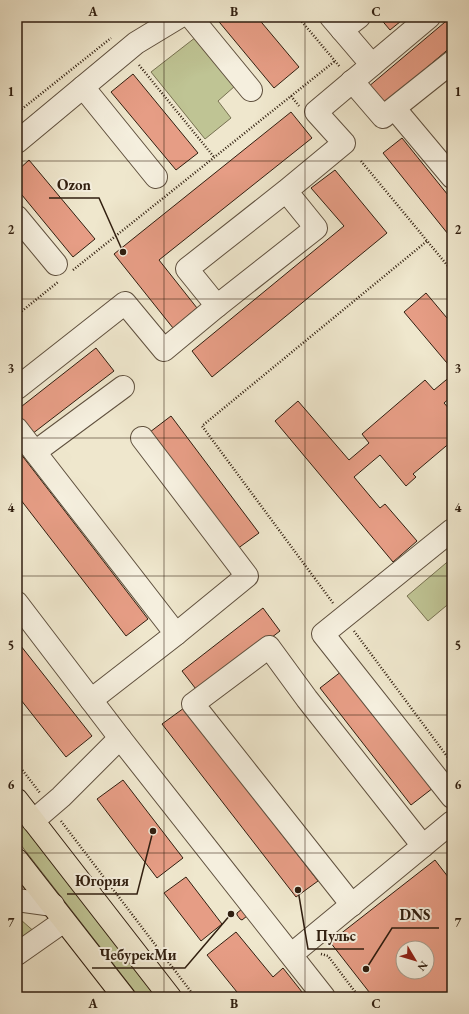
<svg xmlns="http://www.w3.org/2000/svg" width="469" height="1014" font-family="'EB Garamond',serif">
<style>
.green{fill:#bfc494;stroke:#787252}
.building{fill:#e69d85;stroke:#311f10;fill-rule:evenodd}
.lines{fill:none;stroke-linecap:round;stroke-linejoin:round}
.minor-casing{stroke:#60513f;stroke-width:24}
.major-casing{stroke:#311f10;stroke-width:24}
.path{stroke:#311f10;stroke-width:2.5;stroke-dasharray:1 2;stroke-linecap:butt}
.minor{stroke:#f5efde;stroke-width:22}
.major{stroke:#efe7cd;stroke-width:22}
.grid{fill:none;stroke:#311f10;stroke-width:1;stroke-opacity:0.55}
.leader{fill:none;stroke:#311f10;stroke-width:1.5}
.callout-dot{fill:#311f10;stroke:#f5efde;stroke-width:1.5}
.callout-label{font-size:15px;text-anchor:middle;font-weight:bold;fill:#311f10;stroke:#f5efde;stroke-width:4;stroke-linejoin:round;paint-order:stroke}
.neatline{fill:none;stroke:#311f10;stroke-width:1.5}
.grid-label{font-size:13px;text-anchor:middle;font-weight:bold;fill:#311f10}
</style>
<rect width="100%" height="100%" fill="#efe7cd"/>
<filter id="stains"><feTurbulence type="fractalNoise" baseFrequency=".005" numOctaves="4"/><feColorMatrix values="0 0 0 0 .2 0 0 0 0 .09 0 0 0 0 .02 0 0 0 .5 -.17"/></filter>
<radialGradient id="worn" r=".72"><stop offset=".6" stop-color="#630" stop-opacity="0"/><stop offset="1" stop-color="#630" stop-opacity=".3"/></radialGradient>
<g class="green">
<polygon points="196,37 235,86 218,101 231,118 205,139 151,72"/>
<polygon points="452,558 452,601 428,621 407,596"/>
<polygon points="17,818 156,997 139,997 17,840"/>
<polygon points="17,919 21,920 37,934 17,949"/>
</g>
<g class="building">
<polygon points="215,17 257,17 299,67 274,88"/>
<polygon points="379,17 406,17 390,30"/>
<polygon points="451,17 452,17 452,46 383,105 368,87"/>
<polygon points="133,74 198,153 176,170 111,92"/>
<polygon points="291,112 312,138 159,260 197,308 173,328 114,254"/>
<polygon points="402,138 452,200 452,239 383,153"/>
<polygon points="29,160 95,239 73,257 17,189 17,171"/>
<polygon points="335,170 387,233 212,377 192,351 344,226 311,188"/>
<polygon points="426,293 452,324 452,369 404,312"/>
<polygon points="96,348 114,371 32,434 17,415 17,410"/>
<polygon points="452,375 452,396 444,403 452,412 452,441 413,474 416,477 406,486 380,455 354,477 380,508 385,504 417,541 393,562 275,421 298,401 349,460 369,443 362,434 425,380 434,390"/>
<polygon points="171,416 259,533 237,549 150,432"/>
<polygon points="17,449 148,619 126,636 17,495"/>
<polygon points="263,608 280,631 199,693 182,671"/>
<polygon points="17,641 92,736 66,757 17,695"/>
<polygon points="342,671 433,788 411,805 320,688"/>
<polygon points="184,708 318,881 296,897 162,724"/>
<polygon points="123,780 183,858 157,878 97,799"/>
<path d="M435,860L452,882V997H373L330,942ZM403,948H427V972H403Z"/>
<polygon points="186,877 222,924 201,941 164,893"/>
<polygon points="247,905 252,912 242,920 240,919 237,915 237,913"/>
<polygon points="236,932 273,977 283,968 306,997 241,997 207,955"/>
</g>
<g class="lines">
<g class="minor-casing">
<g id="minor">
<polyline points="191,17 251,90"/>
<polyline points="331,17 372,65"/>
<polyline points="342,30 359,17"/>
<polyline points="352,81 383,117 452,62"/>
<polyline points="83,87 156,177"/>
<polyline points="395,109 452,177"/>
<polyline points="17,142 136,43 179,17"/>
<polyline points="286,191 316,228 217,306 187,269 286,191 344,143 316,112 429,17"/>
<polyline points="17,217 56,264"/>
<polyline points="17,388 125,303 164,350 217,306"/>
<polyline points="17,429 176,634 91,700"/>
<polyline points="142,438 247,576 176,634"/>
<polyline points="35,452 123,387"/>
<polyline points="452,530 323,634 452,797"/>
<polyline points="17,603 120,738 324,997"/>
<polyline points="33,821 61,797 120,738"/>
<polyline points="17,900 53,905"/>
<polyline points="352,905 193,704 269,647 307,699 423,846"/>
<polyline points="17,954 64,921"/>
<polyline points="292,954 452,822"/>
</g>
</g>
<g class="major-casing">
<g id="major">
<polyline points="17,800 170,997"/>
<polyline points="17,860 124,997"/>
</g>
</g>
<g class="path">
<polyline points="298,17 340,67"/>
<polyline points="139,65 214,157"/>
<polyline points="291,96 299,106"/>
<polyline points="17,113 111,38"/>
<polyline points="361,161 452,271"/>
<polyline points="73,270 335,61"/>
<polyline points="17,315 58,282"/>
<polyline points="17,579 21,585"/>
<polyline points="333,603 202,426 427,241"/>
<polyline points="354,631 452,763"/>
<polyline points="17,763 40,793"/>
<polyline points="61,821 195,997"/>
<polyline points="321,954 328,956 359,997"/>
</g>
<use href="#minor" class="minor"/>
<use href="#major" class="major"/>
</g>
<path class="grid" d="M164,17V997M305,17V997M17,161H452M17,299H452M17,438H452M17,576H452M17,715H452M17,853H452"/>
<path class="leader" d="M123 252L99 198H49M153 831L137 894H67M366 969L392 928H439M298 890L308 949H364M231 914L185 968H92"/>
<g class="callout-dot">
<circle cx="123" cy="252" r="4"/>
<circle cx="153" cy="831" r="4"/>
<circle cx="366" cy="969" r="4"/>
<circle cx="298" cy="890" r="4"/>
<circle cx="231" cy="914" r="4"/>
</g>
<g class="callout-label">
<text x="74" y="190">Ozon</text>
<text x="102" y="886">Югория</text>
<text x="415" y="920">DNS</text>
<text x="336" y="941">Пульс</text>
<text x="138" y="960">ЧебурекМи</text>
</g>
<rect width="469" height="1014" fill="none" stroke="#efe7cd" stroke-width="44"/>
<g transform="translate(415 960) rotate(128)"><circle r="19" fill="#f5efde" stroke="#a79c8c"/>
<path d="M0-3L7 15L0 10L-7 15Z" fill="#8f2418"/>
<text y="-6" font-size="11" font-weight="bold" text-anchor="middle" fill="#311f10">N</text>
</g>
<rect x="22" y="22" width="425" height="970" class="neatline"/>
<g class="grid-label">
<text x="93" y="16">A</text>
<text x="234" y="16">B</text>
<text x="376" y="16">C</text>
<text x="11" y="96">1</text>
<text x="458" y="96">1</text>
<text x="11" y="234">2</text>
<text x="458" y="234">2</text>
<text x="11" y="373">3</text>
<text x="458" y="373">3</text>
<text x="11" y="512">4</text>
<text x="458" y="512">4</text>
<text x="11" y="650">5</text>
<text x="458" y="650">5</text>
<text x="11" y="789">6</text>
<text x="458" y="789">6</text>
<text x="11" y="927">7</text>
<text x="458" y="927">7</text>
<text x="93" y="1008">A</text>
<text x="234" y="1008">B</text>
<text x="376" y="1008">C</text>
</g>
<rect width="100%" height="100%" filter="url(#stains)"/>
<rect width="100%" height="100%" fill="url(#worn)"/>
</svg>
